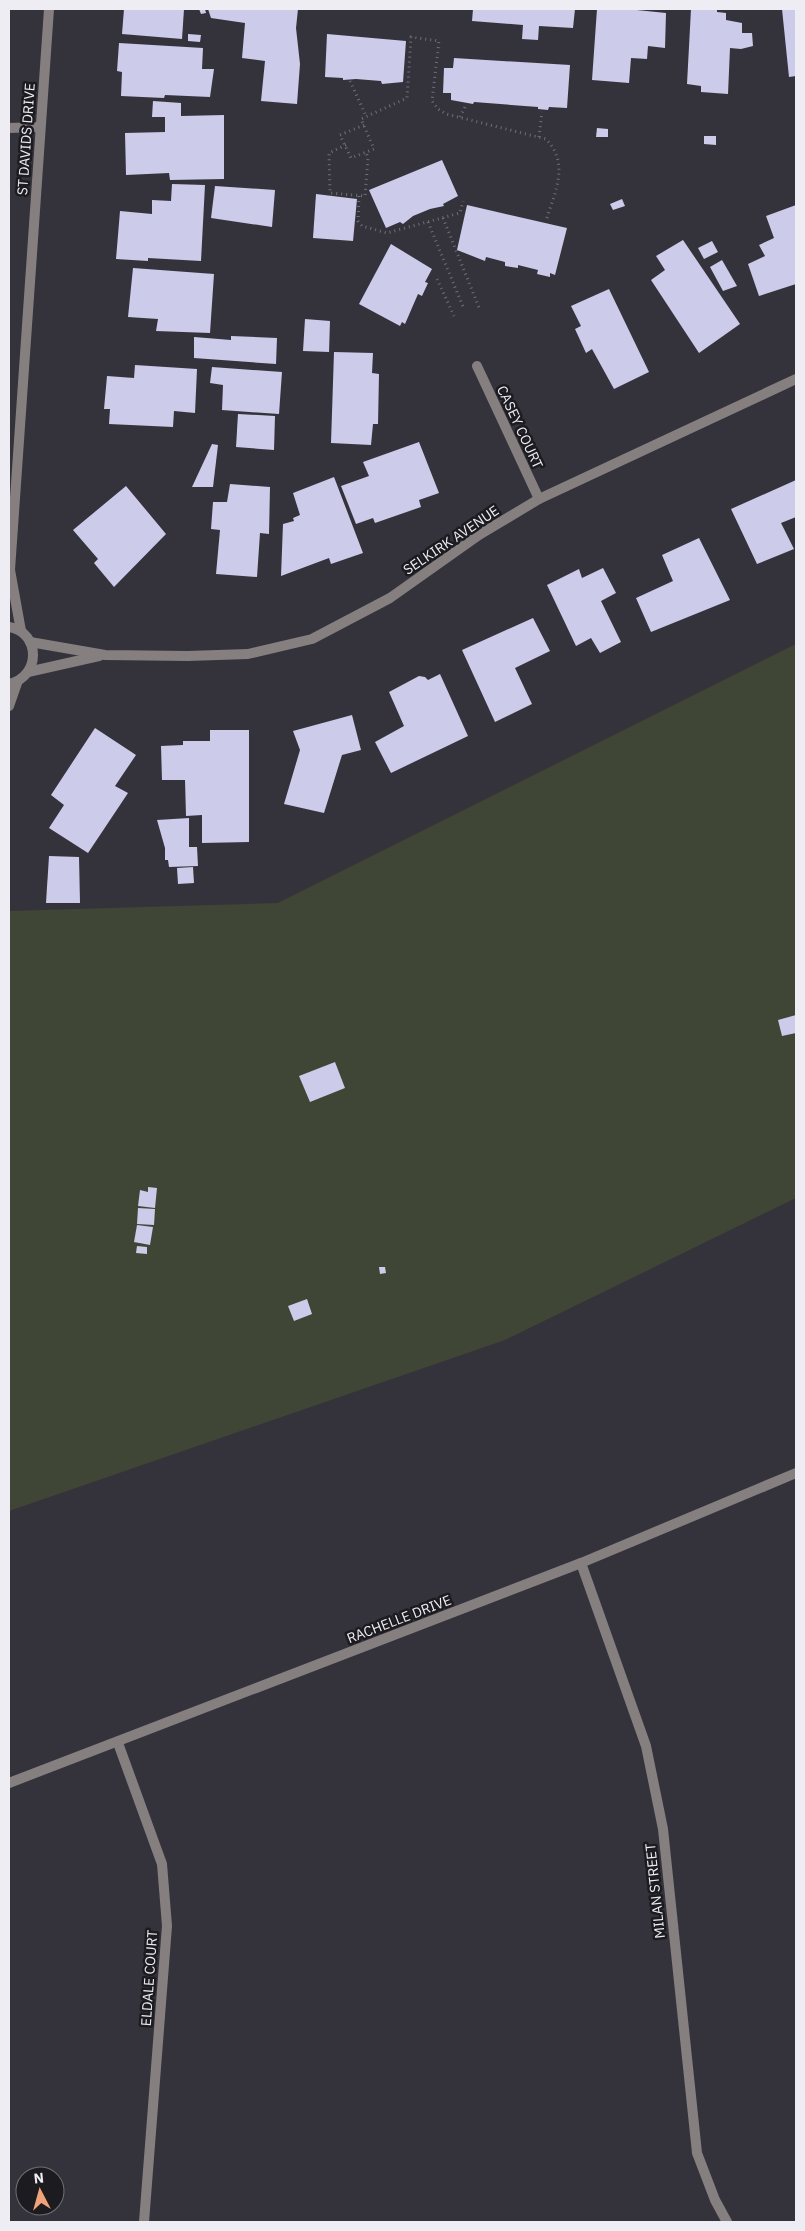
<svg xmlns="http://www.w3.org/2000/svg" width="805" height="2231" font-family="'IBM Plex Sans',sans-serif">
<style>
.green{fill:#404635}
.building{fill:#cccbea}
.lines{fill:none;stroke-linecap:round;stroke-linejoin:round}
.path{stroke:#706f77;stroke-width:3;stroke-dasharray:1 4;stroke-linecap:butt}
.minor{stroke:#857f7f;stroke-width:10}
.labels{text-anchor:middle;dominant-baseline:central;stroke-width:5;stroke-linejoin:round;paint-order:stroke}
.street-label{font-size:14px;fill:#eeedf3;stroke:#1c1b20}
</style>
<rect width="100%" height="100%" fill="#34333c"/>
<polygon class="green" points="796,644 796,1198 505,1340 9,1511 9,911 278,903"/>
<g class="building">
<polygon points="124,9 184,9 182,39 122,34"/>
<polygon points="199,9 205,9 206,13 201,14"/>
<polygon points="208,9 298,9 296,28 300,64 297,104 261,101 265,61 242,58 245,23 211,18"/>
<polygon points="473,9 575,9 573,28 539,26 538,40 522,39 523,25 472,21"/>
<polygon points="597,9 627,9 666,13 665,48 648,46 647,59 631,58 629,83 592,80"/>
<polygon points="691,9 717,9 717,12 726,13 726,20 742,23 742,33 752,33 753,46 741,49 730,48 728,94 701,92 701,86 687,84"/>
<polygon points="782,9 796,9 796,76 789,77"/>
<polygon points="188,34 201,35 200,42 188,41"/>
<polygon points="327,34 406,41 403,82 382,84 381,81 356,79 343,80 343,78 325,77"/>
<polygon points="119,43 203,48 202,69 214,69 210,97 165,95 164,98 121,96 122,72 117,71"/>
<polygon points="454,58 570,65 567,108 549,107 548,110 538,109 538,107 474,102 473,104 451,100 451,93 443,93 444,68 453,68"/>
<polygon points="153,101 181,103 181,116 224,115 224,179 170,180 169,173 126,175 125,133 165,132 165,117 152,117"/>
<polygon points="597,128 608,129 608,137 596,137"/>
<polygon points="704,136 716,136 716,145 704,144"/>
<polygon points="442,160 458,196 443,204 444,206 430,209 413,216 403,224 400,222 386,228 369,190"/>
<polygon points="172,184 205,185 201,261 148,258 148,261 116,259 120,211 152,214 152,200 171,201"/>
<polygon points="215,186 275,190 272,227 211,218"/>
<polygon points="316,194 357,199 353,241 313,238"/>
<polygon points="622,199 625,206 613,210 610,204"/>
<polygon points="467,205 567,228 555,275 550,273 550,277 537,274 538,270 518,265 518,268 505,266 505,262 486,257 485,261 457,250"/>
<polygon points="796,205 796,284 759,296 748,264 765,256 759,245 774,238 766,216"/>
<polygon points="683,240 740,324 699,353 651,280 665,270 656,256"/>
<polygon points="712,241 718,252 704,259 698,248"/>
<polygon points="391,244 432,269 425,282 428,283 422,296 418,294 405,324 402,322 400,326 359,304"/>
<polygon points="722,260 737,286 723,291 710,267"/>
<polygon points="133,268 214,274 210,333 156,331 158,319 128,317"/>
<polygon points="609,289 649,372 614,389 592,349 586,353 575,329 581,326 571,306"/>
<polygon points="305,319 330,321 329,352 303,351"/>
<polygon points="231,336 277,338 276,364 194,358 194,337 231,340"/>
<polygon points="334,352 373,353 372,373 379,374 378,424 373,424 371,445 331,443"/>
<polygon points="135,365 197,369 195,413 174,411 173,427 109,424 110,409 104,409 107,376 134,378"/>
<polygon points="212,367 282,372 279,414 222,410 223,385 210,383"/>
<polygon points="238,414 275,416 274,450 236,447"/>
<polygon points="419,442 439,493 419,500 421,507 375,523 373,518 356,524 341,486 369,476 363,462"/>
<polygon points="212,444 218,445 213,487 192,487"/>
<polygon points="334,477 363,553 331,564 329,558 281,576 283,524 294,521 293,518 300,515 293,493"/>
<polygon points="796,480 796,517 781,523 794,549 757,564 731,509"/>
<polygon points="230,484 270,487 269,534 260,533 257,577 216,574 220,530 211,529 213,502 227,502"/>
<polygon points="126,486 166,534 114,587 94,563 98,559 73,530"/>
<polygon points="699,538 730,600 651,632 636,598 673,581 662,555"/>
<polygon points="603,568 616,593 601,601 621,642 600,653 591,638 576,646 547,585 579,569 582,578"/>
<polygon points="533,618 550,651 515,668 532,704 495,722 462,650"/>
<polygon points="440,674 468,736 391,773 375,742 404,726 389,692 419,676 425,677 428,680"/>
<polygon points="352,715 361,750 342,755 324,813 284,804 300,750 293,731"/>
<polygon points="95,728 136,755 115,786 128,793 88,853 49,828 64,805 51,795"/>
<polygon points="210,730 249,730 249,842 202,843 202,815 186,816 185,780 162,780 161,746 183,745 183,741 210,741"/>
<polygon points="189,818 189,847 197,847 198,866 169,867 168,860 165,860 165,848 157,820"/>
<polygon points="49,856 79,857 80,903 46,903"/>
<polygon points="193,867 194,883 178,884 177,868"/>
<polygon points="796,1015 796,1033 782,1036 778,1020"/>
<polygon points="335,1062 345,1088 310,1102 299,1076"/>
<polygon points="148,1187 157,1188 155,1208 138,1206 140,1190 148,1192"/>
<polygon points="138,1208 155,1209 154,1225 137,1224"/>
<polygon points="137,1225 153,1227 150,1245 134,1242"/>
<polygon points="137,1246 147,1247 147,1254 136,1253"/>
<polygon points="379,1267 385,1267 386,1273 380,1274"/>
<polygon points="307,1299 312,1314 294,1321 288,1306"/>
</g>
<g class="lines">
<g class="path">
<polyline points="350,81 366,116"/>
<polyline points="460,117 466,105"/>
<path d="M364,125L340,135L351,158L374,149L361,119L407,98L411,37L439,41L432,101L438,109L446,114L546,139C570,164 555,191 546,221"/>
<polyline points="539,137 542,112"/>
<polyline points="346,145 329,153 330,193 365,196 368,158 366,152"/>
<polyline points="359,196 358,221 362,226 387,233 460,213 463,201"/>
<polyline points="443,218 480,310"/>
<polyline points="428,222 464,309"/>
<polyline points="437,279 454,316"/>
</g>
<g class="minor">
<polyline points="9,128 40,127"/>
<polyline points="477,366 539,499"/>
<path d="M9,627C41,632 41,677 9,684"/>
<polyline points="21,631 10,570 49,9"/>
<polyline points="30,642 105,655 188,656 248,654 312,639 390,598 479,535 539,499 796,379"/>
<polyline points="28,672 99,656"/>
<polyline points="9,706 17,683"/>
<polyline points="581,1563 646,1746 663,1829 697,2153 715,2200 727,2222"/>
<polyline points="118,1743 162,1864 167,1926 144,2222"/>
<polyline points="9,1783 581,1563 796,1473"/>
</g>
</g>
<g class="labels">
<g class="street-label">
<text transform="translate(26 139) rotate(-86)">ST DAVIDS DRIVE</text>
<text transform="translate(520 427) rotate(65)">CASEY COURT</text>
<text transform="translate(451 540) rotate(-34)">SELKIRK AVENUE</text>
<text transform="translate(399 1619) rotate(-21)">RACHELLE DRIVE</text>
<text transform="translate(655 1891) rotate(-96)">MILAN STREET</text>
<text transform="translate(149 1978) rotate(-86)">ELDALE COURT</text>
</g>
</g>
<rect width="805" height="2231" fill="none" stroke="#eeedf3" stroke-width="20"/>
<g transform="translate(40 2191) rotate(354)"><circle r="24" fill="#1c1b20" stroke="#706f74"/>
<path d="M0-4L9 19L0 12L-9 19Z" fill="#f0a279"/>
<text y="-8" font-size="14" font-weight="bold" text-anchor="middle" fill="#eeedf3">N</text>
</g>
</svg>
